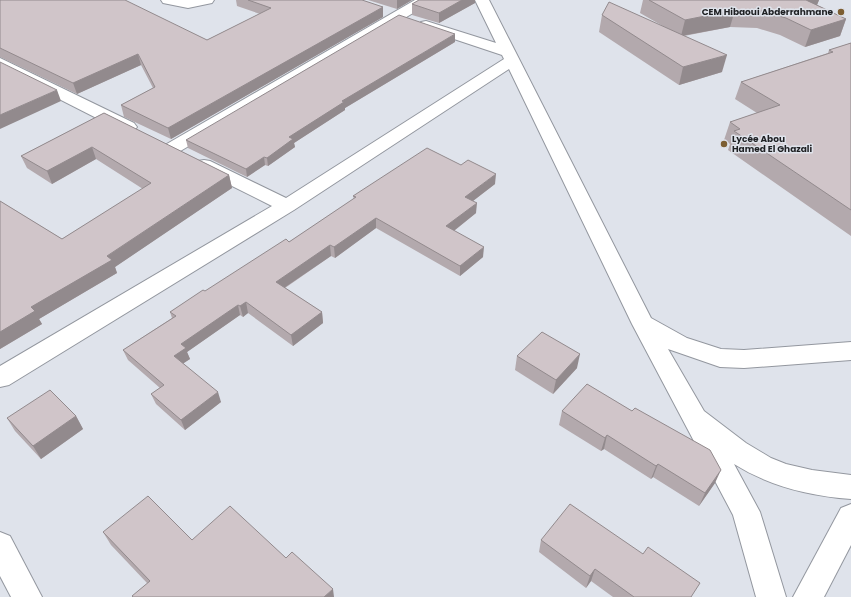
<svg xmlns="http://www.w3.org/2000/svg" width="851" height="597" font-family="Poppins,sans-serif">
<style>
.lines{fill:none;stroke-linecap:round;stroke-linejoin:round}
.minor-casing{stroke:#93979f;stroke-width:2}
.minor{fill:#fff;fill-rule:evenodd}
.wall{fill:#b3a9ad}
.shaded-wall{fill:#928a8d}
.building{fill:#d0c5c9;stroke:#928a8d}
.poi-dot{fill:#7c5e32;stroke:#dfe3eb;stroke-width:1.5}
.labels{text-anchor:middle;dominant-baseline:central;stroke-width:3;stroke-linejoin:round;paint-order:stroke}
.far-poi-label{font-size:9px;font-weight:bold;fill:#1e2023;stroke:#dfe3eb;text-anchor:end}
</style>
<rect width="100%" height="100%" fill="#dfe3eb"/>
<g class="lines">
<g class="minor-casing">
<g id="minor">
<polygon points="161,0 214,0 212,3 188,8 163,3"/>
<polygon points="415,0 432,0 430,3 177,153 171,154 165,153 162,149 165,145"/>
<path d="M475,0H489L651,318L687,338L721,349L744,350L851,342V360L744,368L720,367L668,349L704,411L746,443L771,458L786,464L812,470L851,475V499C810,496 769,486 734,464L760,512L786,597H756L733,515L632,324L509,69L294,210L9,385L0,387V366L272,206L198,169L195,165L198,161L204,160L210,161L286,198L504,59L502,55L421,28L419,25L421,22L426,21L496,43Z"/>
<polygon points="0,58 134,123 137,127 134,131 128,132 122,131 0,69"/>
<polygon points="851,504 851,545 824,597 793,597 841,508"/>
<polygon points="0,532 10,536 42,597 11,597 0,576"/>
</g>
</g>
<use href="#minor" class="minor"/>
</g>
<g class="wall">
<polygon points="0,0 207,40 260,14 237,6 236,0 362,0 383,7 383,17 171,139 124,117 121,105 153,88 141,65 77,94 0,57"/>
<polygon points="368,0 412,0 397,9"/>
<polygon points="419,0 475,0 475,3 439,23 412,15 412,4"/>
<polygon points="643,0 819,0 817,5 846,19 840,36 805,47 780,35 757,28 730,27 684,36 722,72 679,85 599,32 602,15 668,29 640,13"/>
<polygon points="455,42 345,108 345,110 294,143 295,147 268,166 265,165 247,177 188,148 186,140"/>
<polygon points="851,43 851,236 728,150 730,144 724,140 730,122 757,113 735,99 741,82 828,53 829,50"/>
<polygon points="104,113 229,175 232,188 115,267 117,273 39,319 42,324 0,349 0,201 62,239 143,189 96,159 52,184 27,168 21,156"/>
<polygon points="495,184 473,201 476,213 454,231 483,257 460,276 376,228 335,258 331,256 285,288 322,312 323,323 293,346 248,313 243,317 240,315 187,352 190,359 183,363 221,402 185,430 156,404 151,394 160,388 128,360 123,350 172,318 170,312 289,242 354,199 353,196"/>
<polygon points="517,356 577,368 553,394 515,370"/>
<polygon points="562,411 715,483 699,506 653,477 651,479 604,449 601,451 559,425"/>
<polygon points="76,416 83,429 41,459 15,431 7,418"/>
<polygon points="103,532 192,540 286,558 333,589 147,583 111,545"/>
<polygon points="541,540 643,554 692,597 613,597 591,581 586,588 539,552"/>
</g>
<g class="shaded-wall">
<polygon points="397,0 412,0 397,9"/>
<polygon points="462,0 475,0 475,3 439,23 439,13"/>
<polygon points="803,0 819,0 815,10"/>
<polygon points="383,7 383,17 171,139 168,128"/>
<polygon points="735,10 730,27 681,36 685,20"/>
<polygon points="846,19 840,36 805,47 811,30"/>
<polygon points="455,34 455,42 345,108 345,110 294,143 295,147 268,166 267,158 289,137 342,101"/>
<polygon points="138,54 141,65 77,94 73,83"/>
<polygon points="727,55 722,72 679,85 683,67"/>
<polygon points="57,90 61,101 0,129 0,115"/>
<polygon points="92,147 96,159 52,184 47,171"/>
<polygon points="264,157 265,165 247,177 246,169"/>
<polygon points="496,174 495,184 465,207 465,197"/>
<polygon points="229,175 232,188 115,267 117,273 39,319 42,324 0,349 0,332 31,307"/>
<polygon points="477,203 476,213 446,237 446,226"/>
<polygon points="376,218 376,228 335,258 334,247"/>
<polygon points="330,245 331,256 278,292 276,282"/>
<polygon points="484,247 483,257 460,276 460,266"/>
<polygon points="246,302 248,313 243,317 240,306"/>
<polygon points="238,305 240,315 187,352 190,359 178,367 174,356 181,344"/>
<polygon points="322,312 323,323 293,346 291,335"/>
<polygon points="580,354 577,368 553,394 556,380"/>
<polygon points="218,392 221,402 185,430 181,420"/>
<polygon points="76,416 83,429 41,459 33,446"/>
<polygon points="607,435 604,449 601,451 605,438"/>
<polygon points="658,464 653,477 651,479 656,466"/>
<polygon points="721,470 715,483 699,506 705,493"/>
<polygon points="595,569 591,581 586,588 590,576"/>
<polygon points="333,589 334,597 324,597"/>
</g>
<g class="building">
<polygon points="0,0 125,0 207,40 271,8 248,0 362,0 383,7 168,128 121,105 155,87 138,54 73,83 0,48"/>
<polygon points="419,0 462,0 439,13 412,4"/>
<polygon points="649,0 806,0 846,19 811,30 786,18 762,11 735,10 685,20"/>
<polygon points="609,2 727,55 683,67 602,15"/>
<polygon points="399,15 455,34 342,101 344,102 289,137 293,139 267,158 264,157 246,169 186,140"/>
<polygon points="851,43 851,210 734,131 740,129 730,122 780,105 741,82 833,52 829,50"/>
<polygon points="0,62 57,90 0,115"/>
<polygon points="104,113 229,175 107,256 112,260 31,307 35,311 0,332 0,201 62,239 151,183 92,147 47,171 21,156"/>
<polygon points="427,148 461,165 468,160 496,174 465,197 477,203 446,226 484,247 460,266 376,218 334,247 330,245 276,282 322,312 291,335 246,302 240,306 238,305 181,344 186,348 174,356 218,392 181,420 151,394 164,385 123,350 176,316 170,312 203,290 205,291 286,239 289,242 356,197 353,196"/>
<polygon points="542,332 580,354 556,380 517,356"/>
<polygon points="587,384 632,411 635,408 710,450 721,470 705,493 658,464 656,466 607,435 605,438 562,411"/>
<polygon points="50,390 76,416 33,446 7,418"/>
<polygon points="148,496 192,540 230,506 286,558 292,552 333,589 324,597 133,597 132,596 150,581 103,532"/>
<polygon points="570,504 643,554 648,547 700,583 691,597 634,597 595,569 590,576 541,540"/>
</g>
<g class="poi-dot">
<circle cx="841" cy="12" r="4"/>
<circle cx="724" cy="144" r="4"/>
</g>
<g class="labels">
<g class="far-poi-label">
<text x="833" y="12">CEM Hibaoui Abderrahmane</text>
<text x="732" y="139" text-anchor="start">Lycée Abou<tspan x="732" dy="10">Hamed El Ghazali</tspan></text>
</g>
</g>
</svg>
